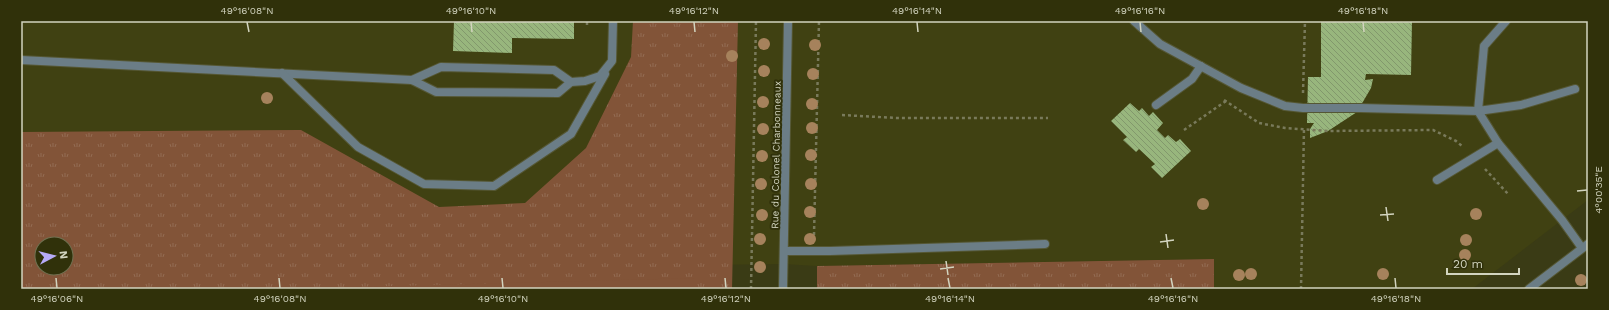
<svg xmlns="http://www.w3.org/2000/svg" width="1609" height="310" font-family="'Work Sans',sans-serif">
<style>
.built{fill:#404112;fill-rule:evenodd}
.grass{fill:url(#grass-tufts);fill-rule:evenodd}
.pitch{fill:#825438}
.building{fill:url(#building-back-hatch)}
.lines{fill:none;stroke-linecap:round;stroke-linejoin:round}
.service-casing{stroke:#555734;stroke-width:10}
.minor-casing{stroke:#555734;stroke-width:10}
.tertiary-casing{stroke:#555734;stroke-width:10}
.path{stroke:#797a5b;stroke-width:2.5;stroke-dasharray:3 3;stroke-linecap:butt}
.service{stroke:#6b7d86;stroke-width:8}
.minor{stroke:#6b7d86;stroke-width:8}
.tertiary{stroke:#6b7d86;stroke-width:8}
.tree{fill:#a6825c}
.ticks{fill:none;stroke:#d2d4bf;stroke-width:1.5}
.labels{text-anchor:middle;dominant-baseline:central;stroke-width:4;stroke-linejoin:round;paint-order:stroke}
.street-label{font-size:10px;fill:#d2d4bf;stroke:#30310a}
.neatline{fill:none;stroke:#d2d4bf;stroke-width:1.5}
.ticks-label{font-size:10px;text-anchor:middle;fill:#d2d4bf}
</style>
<defs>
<pattern id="grass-tufts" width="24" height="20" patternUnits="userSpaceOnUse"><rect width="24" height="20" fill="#825438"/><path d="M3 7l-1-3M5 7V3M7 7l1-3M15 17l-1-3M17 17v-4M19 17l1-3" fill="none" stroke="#936c53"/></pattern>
<pattern id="building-back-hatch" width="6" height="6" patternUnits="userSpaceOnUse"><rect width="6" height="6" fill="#98b67d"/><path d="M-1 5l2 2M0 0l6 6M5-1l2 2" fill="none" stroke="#82986c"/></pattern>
</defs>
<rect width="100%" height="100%" fill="#3a3b15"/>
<path class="built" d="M21,21H1588V200L1472,289H1214V259L817,266L783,264L21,273ZM42,244H66V268H42Z"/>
<g class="grass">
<path d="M633,21H738L732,289H21V132L301,130L439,207L525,203L586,148L631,57ZM42,244H66V268H42Z"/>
<polygon points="1214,259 1214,289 817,289 817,266"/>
</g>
<polygon class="pitch" points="695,278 695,289 317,289 317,288"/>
<g class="building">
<polygon points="454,21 574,21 574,39 512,38 512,53 453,51"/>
<polygon points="1321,21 1412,21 1411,75 1366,74 1365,80 1373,79 1371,88 1357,112 1328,131 1310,138 1310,129 1314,123 1307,123 1308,77 1321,77"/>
<polygon points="1130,103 1139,111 1142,108 1149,116 1153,112 1163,123 1157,130 1165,138 1168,135 1176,142 1180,139 1191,151 1162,178 1151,167 1155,164 1139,149 1136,152 1123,140 1127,137 1111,121"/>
</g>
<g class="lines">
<g class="service-casing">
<g id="service">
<polyline points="1134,21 1160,44 1241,88 1285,106 1303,108 1360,108 1478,111 1498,143 1562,220 1582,248"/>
<polyline points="1506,21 1484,46 1478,111 1521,105 1575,89"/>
<polyline points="21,60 412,80 436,92 558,93 571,82 585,81 600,76 612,61 613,21"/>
<polyline points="282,73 358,147 424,184 494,186 571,134 605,74"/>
<polyline points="412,80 441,67 554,70 571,82"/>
<polyline points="1156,105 1192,79 1201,66"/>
<polyline points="1437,180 1498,143"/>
<polyline points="784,251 830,251 1045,244"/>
</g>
</g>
<g class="minor-casing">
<polyline id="minor" points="783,289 788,21"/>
</g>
<g class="tertiary-casing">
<polyline id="tertiary" points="1529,289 1588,244"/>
</g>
<g class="path">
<polyline points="587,25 587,21"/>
<polyline points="1303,93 1305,21"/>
<polyline points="1224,100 1259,123 1285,128 1328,131 1433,130 1456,141 1462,146"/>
<polyline points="842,115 897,118 1048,118"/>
<polyline points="1184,130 1226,101"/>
<polyline points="1485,169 1509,195"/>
<polyline points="814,235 819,21"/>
<polyline points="751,289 756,21"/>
<polyline points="1301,289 1304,128"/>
</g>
<use href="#service" class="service"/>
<use href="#minor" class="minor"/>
<use href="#tertiary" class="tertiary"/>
</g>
<g class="tree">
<circle cx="764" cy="44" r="6"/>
<circle cx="815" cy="45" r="6"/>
<circle cx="732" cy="56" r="6"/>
<circle cx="764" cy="71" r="6"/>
<circle cx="813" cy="74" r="6"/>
<circle cx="267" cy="98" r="6"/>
<circle cx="763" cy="102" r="6"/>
<circle cx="812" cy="104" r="6"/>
<circle cx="812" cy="128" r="6"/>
<circle cx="763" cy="129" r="6"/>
<circle cx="811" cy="155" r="6"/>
<circle cx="762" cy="156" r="6"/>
<circle cx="761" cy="184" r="6"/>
<circle cx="811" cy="184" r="6"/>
<circle cx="1203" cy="204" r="6"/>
<circle cx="810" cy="212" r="6"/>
<circle cx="1476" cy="214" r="6"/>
<circle cx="762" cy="215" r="6"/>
<circle cx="760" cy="239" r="6"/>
<circle cx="810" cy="239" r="6"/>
<circle cx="1466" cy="240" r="6"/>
<circle cx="1465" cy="255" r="6"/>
<circle cx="760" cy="267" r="6"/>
<circle cx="1251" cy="274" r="6"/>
<circle cx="1383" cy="274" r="6"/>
<circle cx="1239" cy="275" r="6"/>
<circle cx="1581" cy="280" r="6"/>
</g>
<path class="ticks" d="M247,22L249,32M471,22L472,32M694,22L695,32M917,22L918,32M1140,22L1141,32M1363,22L1364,32M1577,191L1587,190M1386,207L1388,221M1380,215L1394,214M1166,234L1168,248M1160,242L1174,240M946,261L948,275M940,269L954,267M56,278L57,288M279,278L280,288M502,278L503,288M725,278L726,288M948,278L950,288M1171,278L1173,288M1395,278L1396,288"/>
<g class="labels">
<g class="street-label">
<text transform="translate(776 155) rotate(-89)">Rue du Colonel Charbonneaux</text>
</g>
</g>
<rect width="1609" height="310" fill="none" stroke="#30310a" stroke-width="44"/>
<g transform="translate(54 256) rotate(83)"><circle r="19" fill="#30310a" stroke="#717252"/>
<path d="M0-3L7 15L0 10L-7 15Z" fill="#b7abf8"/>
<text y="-6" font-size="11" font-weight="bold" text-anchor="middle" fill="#d2d4bf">N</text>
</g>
<path d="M1447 268v6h72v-6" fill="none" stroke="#d2d4bf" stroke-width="2"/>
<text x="1453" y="268" font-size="12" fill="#d2d4bf" stroke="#30310a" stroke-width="3" paint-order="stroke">20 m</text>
<rect x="22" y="22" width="1565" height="266" class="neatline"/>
<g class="ticks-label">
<text x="247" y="14">49°16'08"N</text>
<text x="471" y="14">49°16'10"N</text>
<text x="694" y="14">49°16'12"N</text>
<text x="917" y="14">49°16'14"N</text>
<text x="1140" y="14">49°16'16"N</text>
<text x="1363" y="14">49°16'18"N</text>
<text transform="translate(1598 190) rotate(-90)" y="4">4°00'35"E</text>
<text x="57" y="302">49°16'06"N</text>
<text x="280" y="302">49°16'08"N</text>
<text x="503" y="302">49°16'10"N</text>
<text x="726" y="302">49°16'12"N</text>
<text x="950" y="302">49°16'14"N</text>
<text x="1173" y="302">49°16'16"N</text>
<text x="1396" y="302">49°16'18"N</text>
</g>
</svg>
